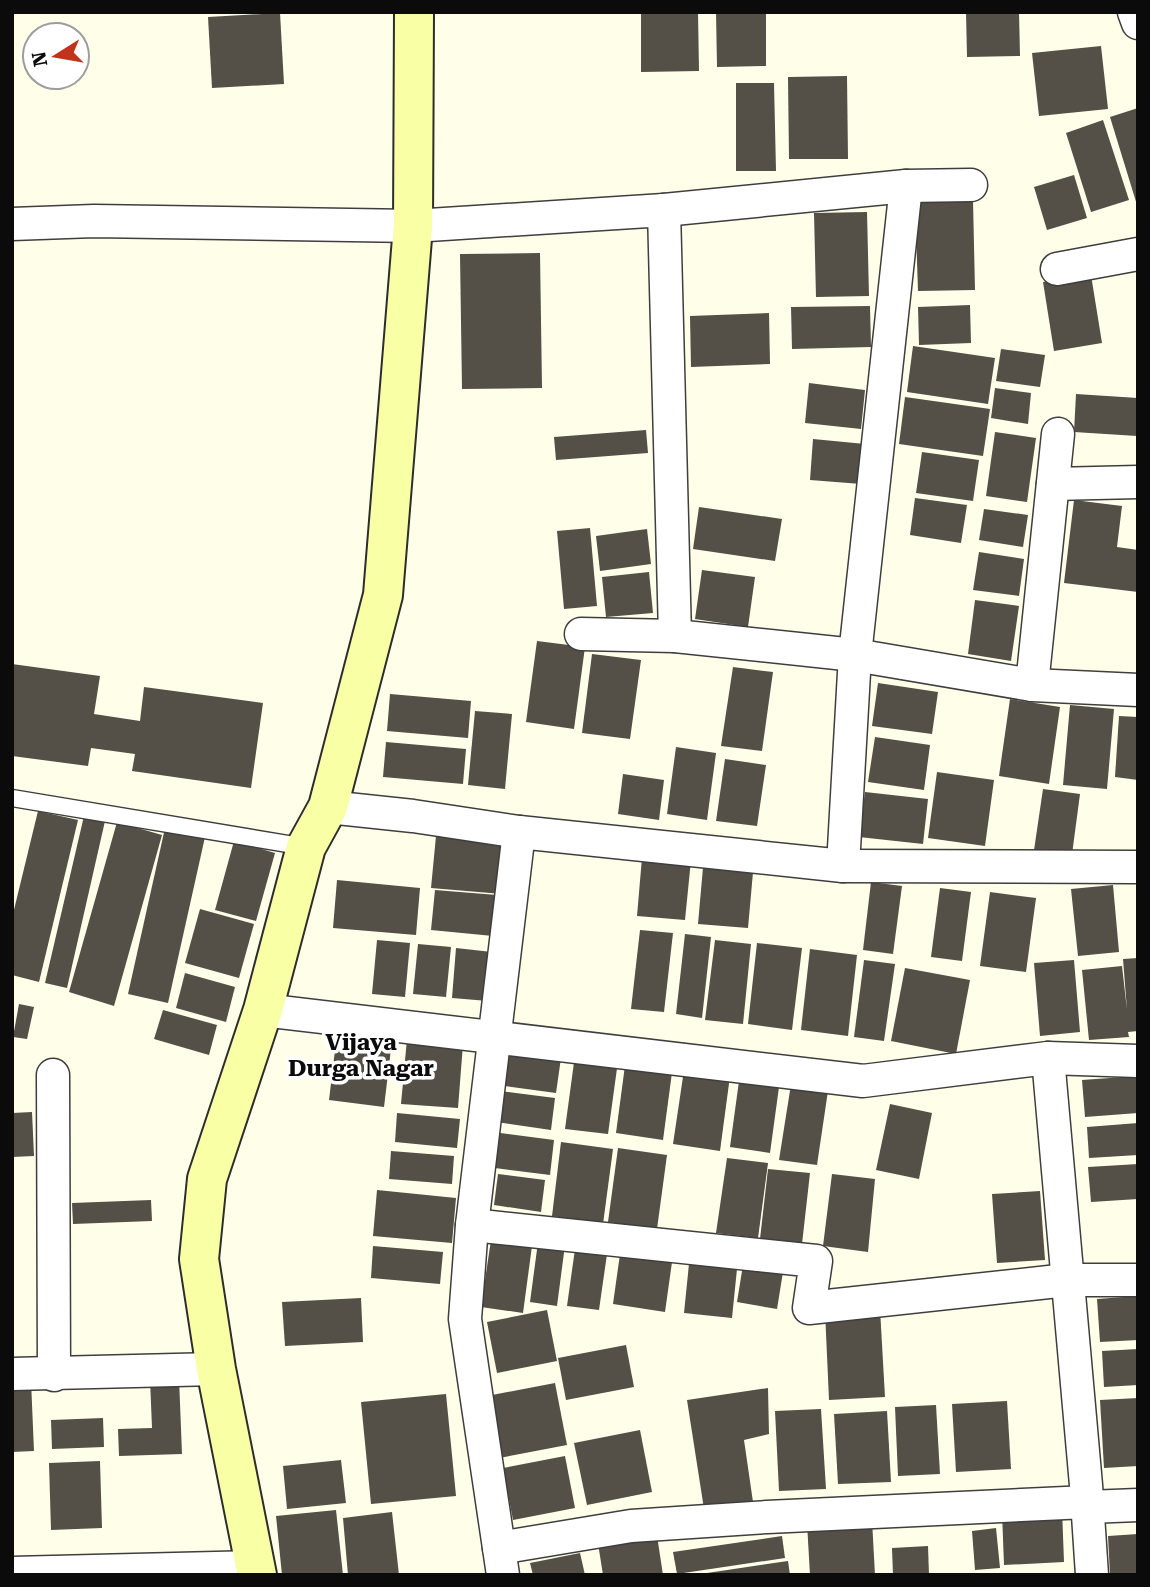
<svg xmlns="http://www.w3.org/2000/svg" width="1150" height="1587" font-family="'Roboto Serif',serif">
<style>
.building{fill:#544f47}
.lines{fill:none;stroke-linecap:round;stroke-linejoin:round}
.lane-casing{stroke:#3e3e3e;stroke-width:19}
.street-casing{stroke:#3e3e3e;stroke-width:35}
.secondary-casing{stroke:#2d2d2d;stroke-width:42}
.lane{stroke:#fff;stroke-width:16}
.street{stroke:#fff;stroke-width:32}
.secondary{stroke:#f8ffa4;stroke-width:38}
.labels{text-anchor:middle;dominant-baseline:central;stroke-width:7;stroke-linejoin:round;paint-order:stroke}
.neighbourhood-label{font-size:23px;font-weight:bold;fill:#0b0b0b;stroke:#fff}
</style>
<rect width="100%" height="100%" fill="#ffffe9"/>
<g class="building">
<polygon points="641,12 698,12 699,71 641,72"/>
<polygon points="716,12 766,12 766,66 717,67"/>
<polygon points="966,12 1019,12 1020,56 967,57"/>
<polygon points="280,13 284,84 212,88 208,17"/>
<polygon points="1101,46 1108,109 1039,116 1032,53"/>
<polygon points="847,76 848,159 789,159 788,77"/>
<polygon points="736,83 774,83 776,171 736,171"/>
<polygon points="1138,108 1138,205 1137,205 1110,117"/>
<polygon points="1103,120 1129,200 1091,212 1066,133"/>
<polygon points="1074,175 1087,218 1047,230 1034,187"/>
<polygon points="973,200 975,290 918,291 915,202"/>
<polygon points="867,212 869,296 816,297 814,213"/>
<polygon points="540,253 542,388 462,389 460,254"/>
<polygon points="1091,275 1102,343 1054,351 1043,282"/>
<polygon points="970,305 971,343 919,345 918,307"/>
<polygon points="870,306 871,347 792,349 791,307"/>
<polygon points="769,313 770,364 691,367 690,316"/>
<polygon points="913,346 995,358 988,404 907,392"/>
<polygon points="1001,349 1045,355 1040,387 996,381"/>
<polygon points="809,383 865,390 861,429 805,423"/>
<polygon points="995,388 1031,393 1028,424 991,418"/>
<polygon points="1076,394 1138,398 1137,436 1074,432"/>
<polygon points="905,397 990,409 983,456 899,444"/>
<polygon points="646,430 648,453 556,460 554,437"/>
<polygon points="995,432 1036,438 1027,502 986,496"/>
<polygon points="813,439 865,444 861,484 810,480"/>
<polygon points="922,452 979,460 973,501 916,493"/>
<polygon points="915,498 967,505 961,543 910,535"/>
<polygon points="1074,500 1122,506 1117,547 1138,550 1138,592 1064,583"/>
<polygon points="699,507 782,519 775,561 693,549"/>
<polygon points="984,509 1028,515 1023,547 979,540"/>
<polygon points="590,528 597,606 564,609 557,531"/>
<polygon points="647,529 651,564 600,571 596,536"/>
<polygon points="979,552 1024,559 1019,596 973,590"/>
<polygon points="702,570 755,577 748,627 695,619"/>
<polygon points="649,572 653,613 606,617 602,577"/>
<polygon points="975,600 1019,606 1011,661 968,654"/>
<polygon points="537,641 585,647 574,729 526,722"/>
<polygon points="592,654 641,660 630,739 582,733"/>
<polygon points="12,664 100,676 94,714 140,721 144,687 263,703 251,788 132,771 135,754 91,748 88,766 12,756"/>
<polygon points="733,667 773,672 762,751 721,746"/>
<polygon points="878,683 938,692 932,734 872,726"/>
<polygon points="390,694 471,701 468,738 387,731"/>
<polygon points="1010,699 1060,707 1049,784 999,776"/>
<polygon points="1070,705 1114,709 1107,789 1063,785"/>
<polygon points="475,711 512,714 505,789 468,785"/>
<polygon points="1119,716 1138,717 1138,780 1115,777"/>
<polygon points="875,737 930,745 924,790 868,782"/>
<polygon points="386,742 466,749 463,784 383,777"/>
<polygon points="676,747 716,753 707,820 667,814"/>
<polygon points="725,759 766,765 757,826 716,821"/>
<polygon points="937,772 994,780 985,846 928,838"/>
<polygon points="623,774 664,780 659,820 618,814"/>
<polygon points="1043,789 1080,794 1071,862 1033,857"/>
<polygon points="865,792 928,799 923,844 859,837"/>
<polygon points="38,811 78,820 39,982 12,975 12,918"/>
<polygon points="84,816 105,821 67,988 45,983"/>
<polygon points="117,822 162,835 114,1006 69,992"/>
<polygon points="165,828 205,837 168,1003 128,994"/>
<polygon points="436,836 507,843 502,894 431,888"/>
<polygon points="234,841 275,853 256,921 215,910"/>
<polygon points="643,846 692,850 685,920 637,916"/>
<polygon points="704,856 754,861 748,928 698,924"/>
<polygon points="337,880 420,888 416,935 333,928"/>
<polygon points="871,882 902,886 893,954 863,950"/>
<polygon points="1113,885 1119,952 1078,956 1071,889"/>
<polygon points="940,888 971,892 962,961 931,957"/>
<polygon points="435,890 497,895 493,936 431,930"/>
<polygon points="990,892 1036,898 1026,972 980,966"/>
<polygon points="200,909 254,924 239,978 185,963"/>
<polygon points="640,930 673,933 664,1012 631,1009"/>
<polygon points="685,934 711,937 702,1018 676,1014"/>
<polygon points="377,940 410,943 405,997 372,994"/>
<polygon points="715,940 751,944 743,1024 705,1020"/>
<polygon points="757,943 802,948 792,1030 748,1024"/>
<polygon points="418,944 451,947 446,997 413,994"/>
<polygon points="456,948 492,952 488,1001 452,998"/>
<polygon points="810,949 857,955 848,1036 801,1030"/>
<polygon points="1138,958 1138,1031 1128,1032 1129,1037 1089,1040 1082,970 1122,966 1127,1010 1123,959"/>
<polygon points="864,960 895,964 884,1041 854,1037"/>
<polygon points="1074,960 1080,1032 1040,1036 1034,963"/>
<polygon points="905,968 970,980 956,1054 891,1041"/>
<polygon points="185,973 235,987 226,1022 176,1008"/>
<polygon points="19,1004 34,1007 27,1039 13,1037"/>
<polygon points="163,1010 217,1025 209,1055 154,1039"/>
<polygon points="407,1039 463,1044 458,1108 401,1104"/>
<polygon points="336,1042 391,1049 384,1107 329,1100"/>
<polygon points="511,1044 562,1051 556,1093 505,1086"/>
<polygon points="575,1055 618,1061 608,1134 565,1129"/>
<polygon points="626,1058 673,1065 663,1140 616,1133"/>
<polygon points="684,1070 730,1076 720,1151 673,1144"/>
<polygon points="1138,1076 1138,1113 1085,1117 1082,1080"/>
<polygon points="792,1078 829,1084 817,1165 779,1160"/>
<polygon points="739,1081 779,1087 770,1153 730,1147"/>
<polygon points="500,1091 555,1098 551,1130 496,1122"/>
<polygon points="890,1104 932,1113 919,1179 876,1170"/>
<polygon points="32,1112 34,1156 12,1157 12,1113"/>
<polygon points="397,1113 460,1119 457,1148 395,1142"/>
<polygon points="1138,1123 1138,1155 1089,1158 1087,1127"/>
<polygon points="500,1133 554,1140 550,1175 495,1168"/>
<polygon points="561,1142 613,1149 603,1224 552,1216"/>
<polygon points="618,1148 667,1155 657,1229 608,1222"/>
<polygon points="391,1151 454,1156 452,1184 389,1179"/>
<polygon points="727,1158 768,1163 758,1238 716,1233"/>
<polygon points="1138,1164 1138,1199 1091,1202 1088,1167"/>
<polygon points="768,1169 810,1173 802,1244 760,1239"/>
<polygon points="498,1174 545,1180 541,1212 494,1205"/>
<polygon points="832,1174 875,1179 868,1252 823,1246"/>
<polygon points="377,1190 456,1198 452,1243 373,1236"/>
<polygon points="1040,1191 1045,1260 997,1263 992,1194"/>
<polygon points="151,1200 152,1221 73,1224 72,1203"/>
<polygon points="491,1240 532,1246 523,1313 481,1307"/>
<polygon points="538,1242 565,1245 557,1306 530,1302"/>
<polygon points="373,1246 443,1252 440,1284 371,1278"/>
<polygon points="575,1249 607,1254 599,1310 567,1306"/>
<polygon points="620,1254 672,1262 665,1312 613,1304"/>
<polygon points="690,1254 738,1259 732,1318 684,1313"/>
<polygon points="743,1265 783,1272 777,1309 737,1302"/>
<polygon points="1138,1296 1138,1340 1100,1342 1097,1299"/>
<polygon points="361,1298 363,1342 285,1346 282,1302"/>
<polygon points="880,1309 885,1397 829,1400 825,1311"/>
<polygon points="547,1310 557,1361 497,1373 487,1322"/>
<polygon points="626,1345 634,1387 566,1400 558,1358"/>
<polygon points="1138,1349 1138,1385 1104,1387 1102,1351"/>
<polygon points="179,1378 182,1454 119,1456 118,1429 152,1428 150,1379"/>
<polygon points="31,1381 34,1451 12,1452 12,1382"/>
<polygon points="555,1383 567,1445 499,1458 487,1396"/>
<polygon points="768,1388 769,1434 744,1440 753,1502 704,1509 687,1400"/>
<polygon points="446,1394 456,1496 371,1504 361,1402"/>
<polygon points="1138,1398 1138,1466 1104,1468 1100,1400"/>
<polygon points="1007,1401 1011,1469 956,1472 952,1404"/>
<polygon points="936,1405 940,1474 898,1476 895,1407"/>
<polygon points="821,1409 826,1489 779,1491 775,1411"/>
<polygon points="887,1411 891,1482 838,1484 834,1414"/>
<polygon points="103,1418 104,1447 52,1449 51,1420"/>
<polygon points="640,1430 652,1492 587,1505 574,1443"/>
<polygon points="565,1456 575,1508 513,1520 503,1468"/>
<polygon points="341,1460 346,1503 287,1509 283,1466"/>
<polygon points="100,1461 102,1528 51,1530 49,1463"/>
<polygon points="1062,1509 1064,1562 1004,1565 1002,1512"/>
<polygon points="336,1510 343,1575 282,1575 276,1516"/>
<polygon points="392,1512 399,1575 348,1575 343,1518"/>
<polygon points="872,1520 875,1575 810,1575 807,1523"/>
<polygon points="996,1528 1000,1568 975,1570 972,1531"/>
<polygon points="656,1529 663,1575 603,1575 597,1537"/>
<polygon points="1138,1534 1138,1575 1110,1575 1108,1536"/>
<polygon points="782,1536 785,1558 677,1574 673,1552"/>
<polygon points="928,1546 929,1575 893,1575 892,1548"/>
<polygon points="580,1553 585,1575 533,1575 530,1563"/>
<polygon points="788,1561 790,1575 707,1575 707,1573"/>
</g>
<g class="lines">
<g class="lane-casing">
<polyline id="lane" points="12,798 306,847"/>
</g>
<g class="street-casing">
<g id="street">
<polyline points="1134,12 1138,23"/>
<polyline points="664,210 906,186 971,185"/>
<polyline points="12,224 94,221 413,226 664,210 675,636"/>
<polyline points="1057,269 1138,254"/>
<polyline points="1053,484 1138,482"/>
<polyline points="581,634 675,636 855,655 1032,685 1138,690"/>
<polyline points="1032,685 1058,434"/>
<polyline points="328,807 413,816 519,832 843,866 855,655 906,186"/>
<polyline points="843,866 1138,867"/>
<polyline points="263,1010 863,1081 1048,1058 1138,1061"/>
<polyline points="1048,1058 1086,1485 1092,1575"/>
<polyline points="53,1075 54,1375"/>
<polyline points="472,1225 816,1261 809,1308 1067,1280 1138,1280"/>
<polyline points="12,1374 216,1369"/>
<polyline points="1088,1507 1138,1505"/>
<polyline points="499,1548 631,1526 767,1517 1087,1502"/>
<polyline points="12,1573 256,1567"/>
<polyline points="503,1575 465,1319 472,1225 519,832"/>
</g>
</g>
<g class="secondary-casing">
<polyline id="secondary" points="257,1575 216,1369 199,1259 207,1179 263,1010 306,847 328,807 383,595 413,226 414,12"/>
</g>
<use href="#lane" class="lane"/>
<use href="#street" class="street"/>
<use href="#secondary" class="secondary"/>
</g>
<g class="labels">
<g class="neighbourhood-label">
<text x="361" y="1042">Vijaya<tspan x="361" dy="26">Durga Nagar</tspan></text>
</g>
</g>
<rect width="1150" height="1587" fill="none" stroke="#0b0b0b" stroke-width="28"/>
<g transform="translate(56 56) rotate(259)"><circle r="33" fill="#ffffff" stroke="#9d9d9d" stroke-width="2"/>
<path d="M0-5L12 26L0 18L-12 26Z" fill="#c3321b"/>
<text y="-10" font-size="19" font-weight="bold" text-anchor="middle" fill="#0b0b0b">N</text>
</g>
</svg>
